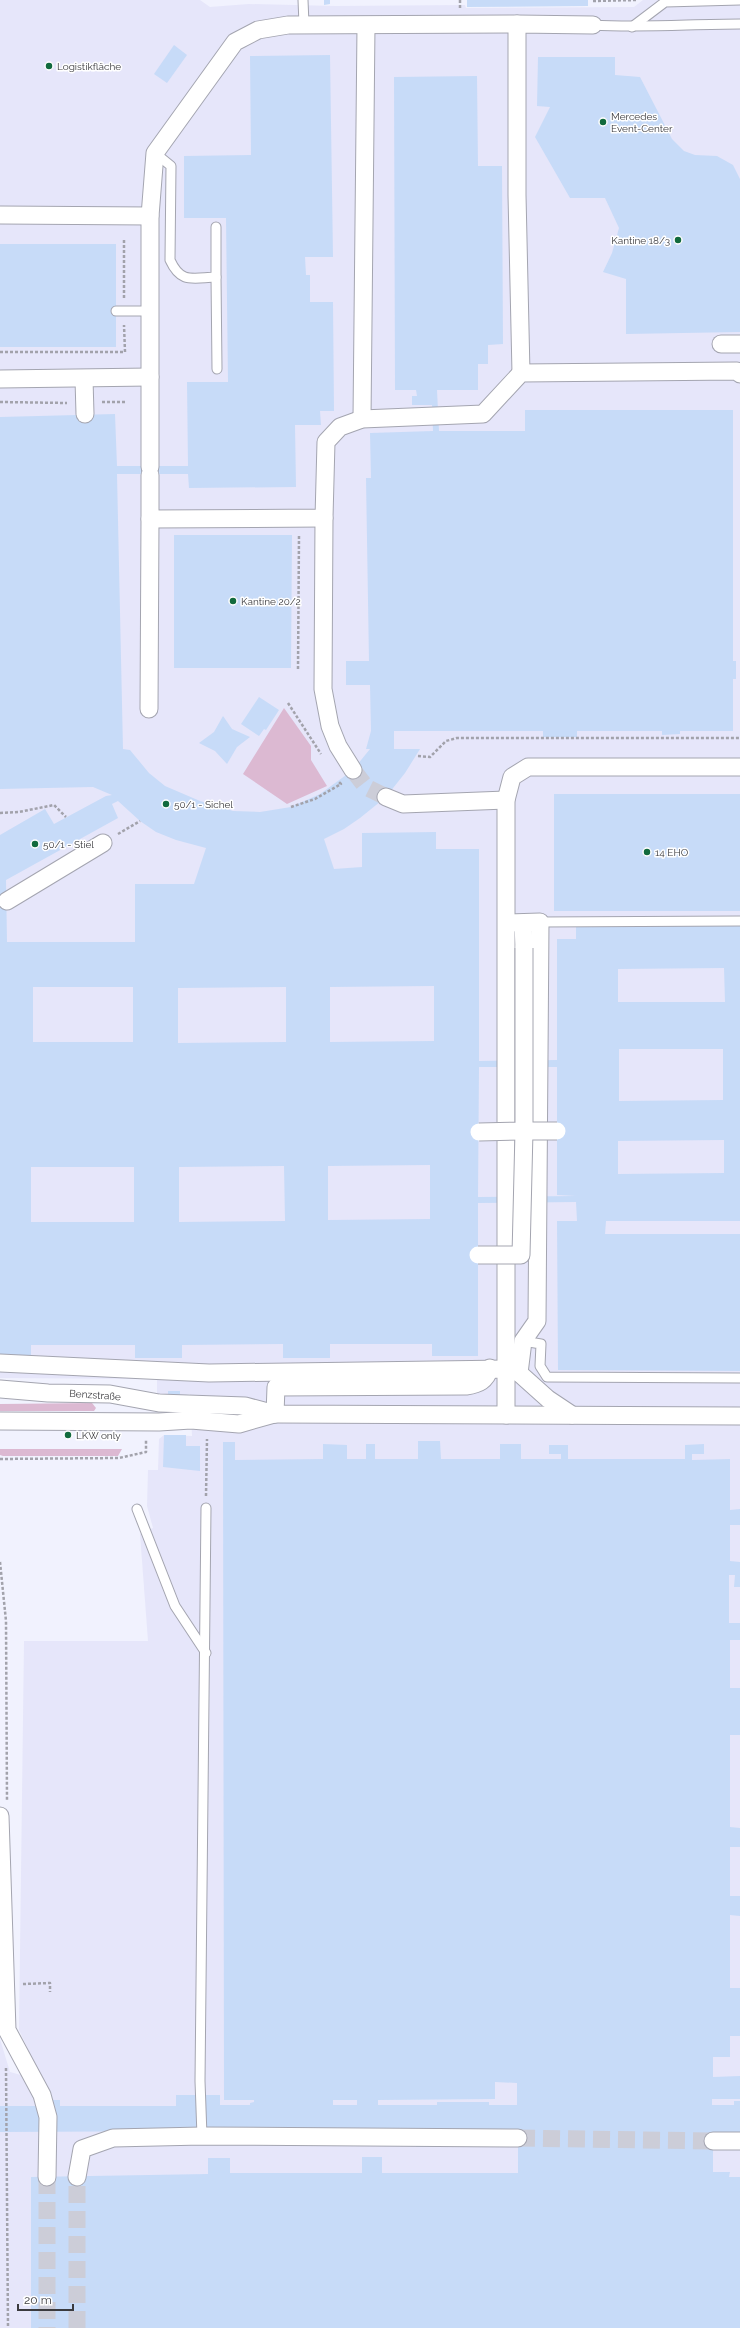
<svg xmlns="http://www.w3.org/2000/svg" width="740" height="2328" font-family="Raleway,sans-serif">
<style>
.built{fill:#e6e6fa}
.green{fill:#dcb9d2}
.building{fill:#c7dbf8;fill-rule:evenodd}
.lines{fill:none;stroke-linecap:round;stroke-linejoin:round}
.street-tunnel{stroke:#cccdd8;stroke-width:17;stroke-dasharray:17 8;stroke-linecap:butt}
.lane-casing{stroke:#a4a5b0;stroke-width:11}
.street-casing{stroke:#a4a5b0;stroke-width:19}
.path{stroke:#a2a2ab;stroke-width:2.5;stroke-dasharray:3 2;stroke-linecap:butt}
.lane{stroke:#fff;stroke-width:9}
.street{stroke:#fff;stroke-width:17}
.street-bridge-casing{stroke:#a4a5b0;stroke-width:19;stroke-linecap:butt}
.street-bridge{stroke:#fff;stroke-width:17}
.poi-dot{fill:#116a3d;stroke:#fff;stroke-width:1.5}
.labels{text-anchor:middle;dominant-baseline:central;stroke-width:3;stroke-linejoin:round;paint-order:stroke}
.poi-label{font-size:10px;fill:#3a3a3e;stroke:#fff;text-anchor:start}
.street-label{font-size:10px;fill:#3a3a3e;stroke:#fff}
</style>
<rect width="100%" height="100%" fill="#f1f2fe"/>
<polygon class="built" points="0,0 200,0 210,7 249,4 335,6 465,5 466,8 634,7 643,0 740,0 740,2328 0,2328 0,2039 10,2072 21,2075 36,2066 19,2030 24,1641 148,1641 140,1534 153,1528 147,1506 148,1470 158,1470 159,1439 164,1435 192,1436 190,1394 180,1396 157,1396 157,1379 0,1378"/>
<g class="green">
<polygon points="284,708 311,746 311,760 327,786 287,804 243,774"/>
<polygon points="92,1403 96,1408 94,1411 0,1411 0,1404"/>
<polygon points="0,1449 122,1449 118,1456 3,1456 0,1455"/>
</g>
<g class="building">
<polygon points="324,0 330,0 330,4 324,5"/>
<polygon points="467,0 588,0 588,6 467,7"/>
<polygon points="174,45 187,55 167,83 154,74"/>
<path d="M330,55L333,257H305L306,275H310V302H333L334,411H320L321,425H295L296,487L189,488L188,474H117L123,749L130,750L149,773L165,786L200,801L233,811L260,812L291,807L320,794L353,770L370,749H366L371,731L370,685H346V661H369L366,478H371L370,433L433,431L432,405H412V396H417L416,390H395L394,77L477,76L478,166H502L503,344L488,345V364H478V390H437L439,431H525V410H733V661H736V679H733V731H680V734L662,735V731H577V737H543V731H394V749H420L405,773L386,797L360,818L344,829L324,839L334,869L362,867V833L436,832V849H479V1061L557,1060V939H576V926H740V1221H606L605,1234H740V1371L558,1370L557,1221H577L576,1202L478,1203V1356H432V1344H330V1358H283V1344L182,1345V1358H135V1345H31V1359H0V835L45,809L54,824L106,796L112,795L93,787L0,789V417L115,414L117,466H188L187,382H228L226,218H184V156L251,155L250,56ZM118,801L140,821L156,832L176,840L206,848L194,884H135V942H7L6,880L118,818L112,804ZM724,968L725,1002H618V969ZM434,986V1041L330,1042V987ZM33,987H133V1042H33ZM286,987V1042L178,1043V988ZM619,1049H723V1100L619,1101ZM479,1067H557V1195L576,1196L478,1197ZM724,1140V1173L618,1174V1141ZM430,1165V1219L328,1220V1166ZM284,1166L285,1221L179,1222V1167ZM31,1167H134V1222H31Z"/>
<polygon points="538,57 615,57 615,75 640,77 672,139 684,151 695,155 717,156 733,165 740,179 740,332 626,334 626,279 603,272 612,253 619,228 605,198 570,198 535,137 550,107 537,106"/>
<rect x="0" y="244" width="116" height="103"/>
<polygon points="174,535 292,535 291,668 174,668"/>
<polygon points="259,697 279,710 266,730 264,729 259,736 241,724"/>
<polygon points="223,716 232,729 250,737 237,747 227,764 215,751 199,743 214,732"/>
<rect x="554" y="794" width="186" height="117"/>
<rect x="168" y="1391" width="12" height="5"/>
<polygon points="164,1435 186,1435 186,1446 200,1446 200,1471 163,1467"/>
<path d="M418,1441H440L441,1459H500V1444H521V1459H561V1454H549V1445H568V1459H685V1445L704,1444V1454H692V1460L730,1459V1510L740,1509V1525H730V1561L740,1562V1587H734L735,1575H729V1623H740V1640H730V1688H740V1735H730V1827L740,1828V1847H730V1896H740V1916L730,1915V1988H740V2036H730V2057H713V2077L740,2076V2099H712V2105H734V2101H740V2147L713,2148V2172H730L729,2177H740V2328H31V2177L208,2174V2158H230V2173H362V2157H382V2173H518V2132H516V2147H416V2130L0,2132V2106H39V2100H60V2106H176V2095H220V2105H250V2103L254,2102V2100H224L223,1442H235V1460L323,1459V1444L347,1445V1459H366V1444H375V1459H418ZM495,2082L517,2083V2105H489V2102H437V2105H378V2100L495,2099ZM333,2100H357V2105H333Z"/>
</g>
<g class="lines">
<g class="street-tunnel">
<polyline points="353,770 366,787 386,797"/>
<polyline points="518,2138 713,2141"/>
<polyline points="47,2177 47,2328"/>
<polyline points="77,2328 77,2177"/>
</g>
<g class="lane-casing">
<g id="lane">
<polyline points="303,0 304,24"/>
<path d="M593,25C642,28 691,24 740,24"/>
<polyline points="632,27 665,2 740,0"/>
<path d="M155,153L171,166L170,260C181,284 192,278 216,277V227"/>
<polyline points="216,277 217,369"/>
<polyline points="116,311 149,311"/>
<polyline points="540,922 740,921"/>
<polyline points="523,1341 541,1344 540,1366 547,1377 740,1378"/>
<polyline points="137,1509 175,1606 206,1653"/>
<polyline points="202,2136 200,2081 206,1508"/>
</g>
</g>
<g class="street-casing">
<g id="street">
<polyline points="0,215 150,216"/>
<polyline points="721,344 740,344"/>
<polyline points="521,373 517,195 517,24 593,25"/>
<polyline points="0,379 150,377"/>
<polyline points="84,379 85,414"/>
<polyline points="362,419 366,26"/>
<polyline points="150,467 150,216 155,153 235,42 258,30 288,25 517,24"/>
<polyline points="150,475 150,519 324,518 326,442 340,427 362,419 483,414 521,373 737,371 740,374"/>
<polyline points="324,518 323,689 330,726 338,746 353,770"/>
<polyline points="149,709 150,519"/>
<polyline points="386,797 403,804 506,800"/>
<polyline points="7,901 103,843"/>
<polyline points="507,923 540,922 537,1321 523,1341 519,1373"/>
<polyline points="523,923 524,948"/>
<polyline points="0,1363 209,1373 507,1369 519,1373 548,1399 572,1415"/>
<polyline points="0,1389 48,1393 110,1394 159,1403 245,1406 275,1414 740,1416"/>
<path d="M275,1414L276,1387L466,1386C479,1384 486,1381 490,1368"/>
<polyline points="506,1415 506,800 512,777 528,767 740,767"/>
<polyline points="0,1421 159,1422 191,1420 239,1424 274,1414"/>
<polyline points="0,1816 7,2030 42,2095 48,2117 47,2177"/>
<polyline points="713,2141 740,2141"/>
<polyline points="77,2177 82,2149 113,2138 202,2136 518,2138"/>
</g>
</g>
<g class="path">
<polyline points="593,1 637,0"/>
<polyline points="460,8 460,0"/>
<polyline points="124,240 124,298"/>
<polyline points="0,352 125,352 124,325"/>
<polyline points="0,402 67,403"/>
<polyline points="102,402 127,402"/>
<polyline points="298,669 299,536"/>
<polyline points="288,703 321,754"/>
<polyline points="418,756 430,757 446,741 457,738 740,738"/>
<polyline points="291,807 315,799 341,784 339,782"/>
<polyline points="0,813 19,812 54,805 66,817"/>
<polyline points="118,834 140,821"/>
<polyline points="0,1459 119,1458 146,1452 146,1439"/>
<polyline points="206,1496 207,1439"/>
<polyline points="0,1562 6,1621 7,1801"/>
<polyline points="23,1984 50,1983 50,1992"/>
<polyline points="6,2068 8,2328"/>
</g>
<use href="#lane" class="lane"/>
<use href="#street" class="street"/>
<g class="street-bridge-casing">
<g id="street-bridge">
<polyline points="479,1132 524,1131 524,948"/>
<polyline points="478,1255 521,1255 524,1131 557,1131"/>
</g>
</g>
<use href="#street-bridge" class="street-bridge"/>
</g>
<g class="poi-dot">
<circle cx="49" cy="66" r="4"/>
<circle cx="603" cy="122" r="4"/>
<circle cx="678" cy="240" r="4"/>
<circle cx="233" cy="601" r="4"/>
<circle cx="166" cy="804" r="4"/>
<circle cx="35" cy="844" r="4"/>
<circle cx="647" cy="852" r="4"/>
<circle cx="68" cy="1435" r="4"/>
</g>
<g class="labels">
<g class="poi-label">
<text x="57" y="66">Logistikfläche</text>
<text x="611" y="116">Mercedes<tspan x="611" dy="12">Event-Center</tspan></text>
<text x="670" y="240" text-anchor="end">Kantine 18/3</text>
<text x="241" y="601">Kantine 20/2</text>
<text x="174" y="804">50/1 - Sichel</text>
<text x="43" y="844">50/1 - Stiel</text>
<text x="655" y="852">14 EHO</text>
<text x="76" y="1435">LKW only</text>
</g>
<g class="street-label">
<text transform="translate(95 1395) rotate(4)">Benzstraße</text>
</g>
</g>
<path d="M18 2304v6h55v-6" fill="none" stroke="#3a3a3e" stroke-width="2"/>
<text x="24" y="2304" font-size="12" fill="#3a3a3e" stroke="#ffffff" stroke-width="3" paint-order="stroke">20 m</text>
</svg>
